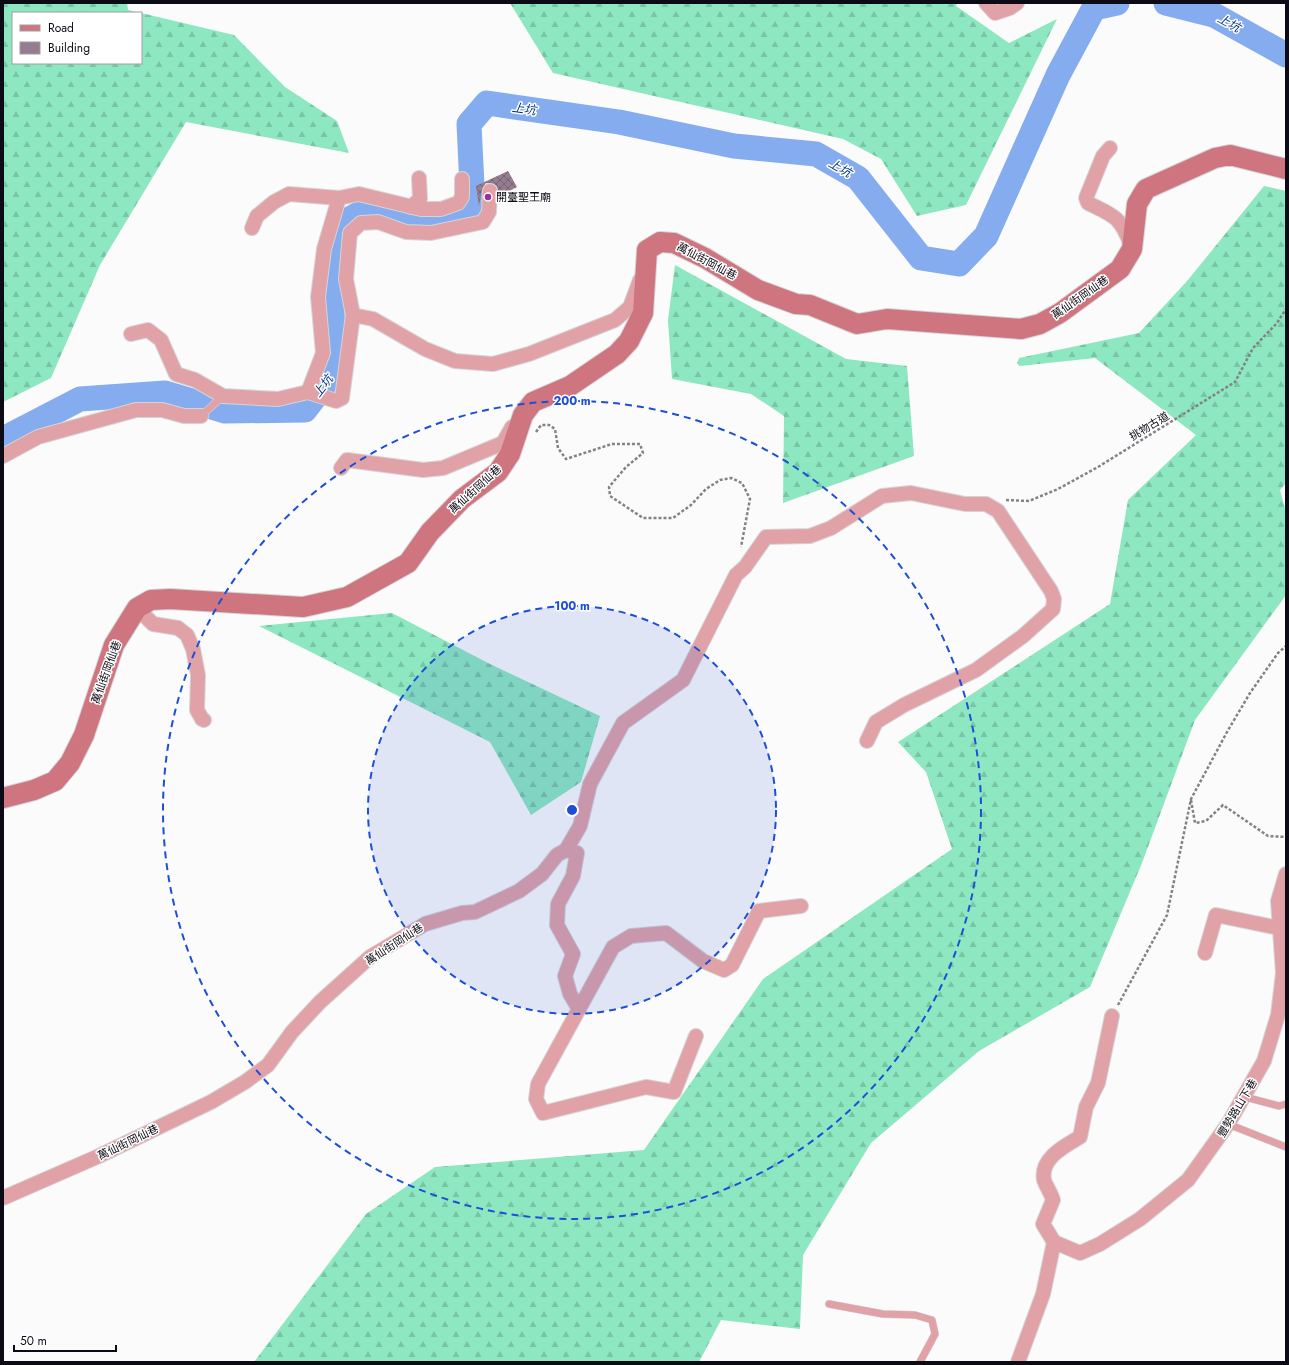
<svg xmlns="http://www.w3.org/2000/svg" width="1289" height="1365" font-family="Jost,'Noto Sans TC',sans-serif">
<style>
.forest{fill:url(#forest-firs)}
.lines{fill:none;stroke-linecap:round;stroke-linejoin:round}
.river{stroke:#84acee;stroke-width:25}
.building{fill:url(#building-cross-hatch)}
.lane-casing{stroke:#d5d4d6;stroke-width:8}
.street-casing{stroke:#d5d4d6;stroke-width:16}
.secondary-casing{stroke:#d5d4d6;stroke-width:22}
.path{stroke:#838287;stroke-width:2.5;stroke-dasharray:3 2;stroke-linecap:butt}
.lane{stroke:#e1a2a7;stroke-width:7}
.street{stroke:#e1a2a7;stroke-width:14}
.secondary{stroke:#ce757f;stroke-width:20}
.ring{fill:none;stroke:#1d4ed8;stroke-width:2;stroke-dasharray:7 5}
.poi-dot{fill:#973297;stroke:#fff;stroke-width:1.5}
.labels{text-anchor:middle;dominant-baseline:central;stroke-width:3;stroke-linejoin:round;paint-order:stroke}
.poi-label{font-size:11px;fill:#0c0a14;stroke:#fff;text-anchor:start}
.street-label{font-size:11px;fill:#0c0a14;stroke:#fff}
.water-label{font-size:12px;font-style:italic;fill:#03337d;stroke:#fff}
.centre{fill:#1d4ed8;stroke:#fff;stroke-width:2}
.ring-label{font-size:12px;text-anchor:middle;font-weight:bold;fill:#1d4ed8;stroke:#fff;stroke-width:3;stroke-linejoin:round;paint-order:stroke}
</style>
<defs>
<pattern id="forest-firs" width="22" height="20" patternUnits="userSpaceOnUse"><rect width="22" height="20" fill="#8de7c0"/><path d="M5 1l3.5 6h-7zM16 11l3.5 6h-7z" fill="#78c5a4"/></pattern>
<pattern id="building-cross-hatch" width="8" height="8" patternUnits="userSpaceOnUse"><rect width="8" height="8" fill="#967c90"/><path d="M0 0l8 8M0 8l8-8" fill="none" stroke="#796474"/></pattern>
</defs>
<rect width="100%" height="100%" fill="#fbfbfb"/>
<g class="forest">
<polygon points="3,3 127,3 128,10 140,13 13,13 13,63 141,63 141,13 234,35 285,87 337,121 349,153 186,122 100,265 51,378 3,402"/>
<polygon points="510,3 957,3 956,6 1009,43 1057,19 966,205 917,216 881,159 843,139 553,73"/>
<polygon points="1264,186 1286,191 1286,483 1280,490 1286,512 1286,595 1195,720 1142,863 1090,987 979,1051 871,1143 803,1255 800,1329 721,1320 699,1362 254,1362 366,1214 435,1167 644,1150 763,979 952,849 926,772 898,742 1110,604 1128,500 1196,435 1095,358 1020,366 1017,363 1019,358 1139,333 1188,280"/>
<polygon points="675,265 846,359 907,366 914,456 783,503 784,416 751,394 672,379 668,320"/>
<polygon points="392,613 488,663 600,716 581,782 531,815 490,742 259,626"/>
</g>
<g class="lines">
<g class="river">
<polyline points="1166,3 1214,15 1286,55"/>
<polyline points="3,439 80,399 165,393 225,411 305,410 334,372 332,308 339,225 366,210 417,223 448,221 471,210 472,186 469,124 487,103 619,122 734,146 816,154 858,178 921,258 959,264 986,236 1058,75 1094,8 1117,3"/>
</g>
</g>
<polygon class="building" points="508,171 517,187 498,197 497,187 494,184 486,183 482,190 479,206 476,186"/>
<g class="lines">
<g class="lane-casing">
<g id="lane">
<polyline points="201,416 223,396"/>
<polyline points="1245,1097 1279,1106 1286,1104"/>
<polyline points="1228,1124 1286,1147"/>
<polyline points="829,1304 883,1314 915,1315 932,1320 935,1334 920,1362"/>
</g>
</g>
<g class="street-casing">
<g id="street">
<polyline points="986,3 995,13 1010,8 1017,3"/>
<path d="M1110,148L1103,156L1086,198L1088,203C1114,216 1120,216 1131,245"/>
<polyline points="411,207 420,199 419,178"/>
<polyline points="252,228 257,216 274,202 289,194 339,198"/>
<polyline points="353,315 373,319 425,349 455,361 493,364 529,354 615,320 630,307 640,280"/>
<polyline points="131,334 148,330 161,340 176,374 195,380 223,396 278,399 308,392 336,401 342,398 353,315 346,279 350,233 361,223 378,222 406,232 431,233 483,222 489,212 490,191"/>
<polyline points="308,392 323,353 318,297 324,249 339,198 359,194 421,209 441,209 458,203 462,197 462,179"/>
<polyline points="3,456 38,437 136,410 162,410 184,416 201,416"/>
<polyline points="341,468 347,460 423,470 443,468 503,443 512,427"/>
<polyline points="137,608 153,624 178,628 187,635 193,649 198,675 197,710 202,719 204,720"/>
<polyline points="566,850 580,826 590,784 623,723 683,680 736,575 745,567 766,537 810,536 831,528 882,496 911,493 965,504 986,504 998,511 1051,591 1054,599 1053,609 1023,636 976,670 904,705 876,722 867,741"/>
<polyline points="1205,953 1216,915 1279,928"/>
<polyline points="579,1009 538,1084 536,1099 543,1113 646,1087 674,1092 696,1036"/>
<polyline points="3,1198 99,1156 211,1102 245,1082 268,1065 292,1032 320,1002 370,957 425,924 462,913 475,912 519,891 542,874 557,855 566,850 577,853 573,876 558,904 557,925 573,954 565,976 570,994 579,1009 613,947 631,936 666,933 703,961 724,970 732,965 759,911 801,906"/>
<path d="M1054,1242L1043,1224L1053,1200C1051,1193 1046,1186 1044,1180C1040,1158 1065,1146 1080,1137L1086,1107L1098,1083L1112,1016"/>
<polyline points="1018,1362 1043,1294 1054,1242 1080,1253 1100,1244 1140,1219 1188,1180 1228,1124 1264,1061 1278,1015 1283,973 1278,901 1286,874"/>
</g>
</g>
<g class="secondary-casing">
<polyline id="secondary" points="3,798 34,790 55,781 70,763 84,735 114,645 137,608 151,600 170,599 303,607 347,597 408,563 430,532 462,499 498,472 510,454 523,415 533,402 570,386 617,354 629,341 643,313 647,250 660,242 674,243 705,258 758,290 796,304 810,305 857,324 887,319 1021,329 1040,324 1060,313 1120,269 1132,249 1137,204 1146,189 1215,158 1230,155 1286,169"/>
</g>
<g class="path">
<polyline points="536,432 541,425 549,425 555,429 558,448 566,459 612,444 640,444 643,453 626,467 609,487 610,496 643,518 673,518 691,505 706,489 720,480 731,478 742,483 750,499 741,547"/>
<polyline points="1006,500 1029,501 1058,489 1098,467 1235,382 1253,348 1277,323 1286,309"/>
<polyline points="1191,800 1195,823 1206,821 1223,805 1268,836 1286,837"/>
<polyline points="1118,1005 1167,915 1191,799 1227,732 1250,693 1278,653 1286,646"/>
</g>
<use href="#lane" class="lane"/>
<use href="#street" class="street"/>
<use href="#secondary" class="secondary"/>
</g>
<circle cx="572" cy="810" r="204" fill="#1d4ed8" fill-opacity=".12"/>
<g class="ring">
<circle cx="572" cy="810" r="204"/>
<circle cx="572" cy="810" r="409"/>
</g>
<circle class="poi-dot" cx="488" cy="197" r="4"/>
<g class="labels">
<g class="poi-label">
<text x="496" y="197">開臺聖王廟</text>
</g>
<g class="street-label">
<text transform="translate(707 261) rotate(28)">萬仙街岡仙巷</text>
<text transform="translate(1080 297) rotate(-35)">萬仙街岡仙巷</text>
<text transform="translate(1149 426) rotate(-31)">挑物古道</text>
<text transform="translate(475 489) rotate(-42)">萬仙街岡仙巷</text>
<text transform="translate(106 672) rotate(-70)">萬仙街岡仙巷</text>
<text transform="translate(394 944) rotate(-33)">萬仙街岡仙巷</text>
<text transform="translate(1237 1108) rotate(-59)">豐勢路山下巷</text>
<text transform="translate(128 1142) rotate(-26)">萬仙街岡仙巷</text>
</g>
<g class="water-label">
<text transform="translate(1229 23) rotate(29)">上坑</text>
<text transform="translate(524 109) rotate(8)">上坑</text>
<text transform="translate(840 168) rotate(30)">上坑</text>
<text transform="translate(323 386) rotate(-53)">上坑</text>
</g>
</g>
<circle cx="572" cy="810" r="6" class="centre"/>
<g class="ring-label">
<text x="572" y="405">200 m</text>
<text x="572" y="610">100 m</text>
</g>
<rect width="1289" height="1365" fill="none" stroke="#0c0a14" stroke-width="8"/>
<rect x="12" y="12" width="130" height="52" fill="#ffffff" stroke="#9e9da1"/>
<rect x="20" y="25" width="20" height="6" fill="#ce757f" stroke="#9e9da1"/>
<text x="48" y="32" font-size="12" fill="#0c0a14">Road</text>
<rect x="20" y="42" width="20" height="12" fill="#967c90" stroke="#9e9da1"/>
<text x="48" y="52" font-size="12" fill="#0c0a14">Building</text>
<path d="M14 1345v6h102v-6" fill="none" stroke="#0c0a14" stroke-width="2"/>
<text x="20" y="1345" font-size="12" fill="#0c0a14" stroke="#ffffff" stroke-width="3" paint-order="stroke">50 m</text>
</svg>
